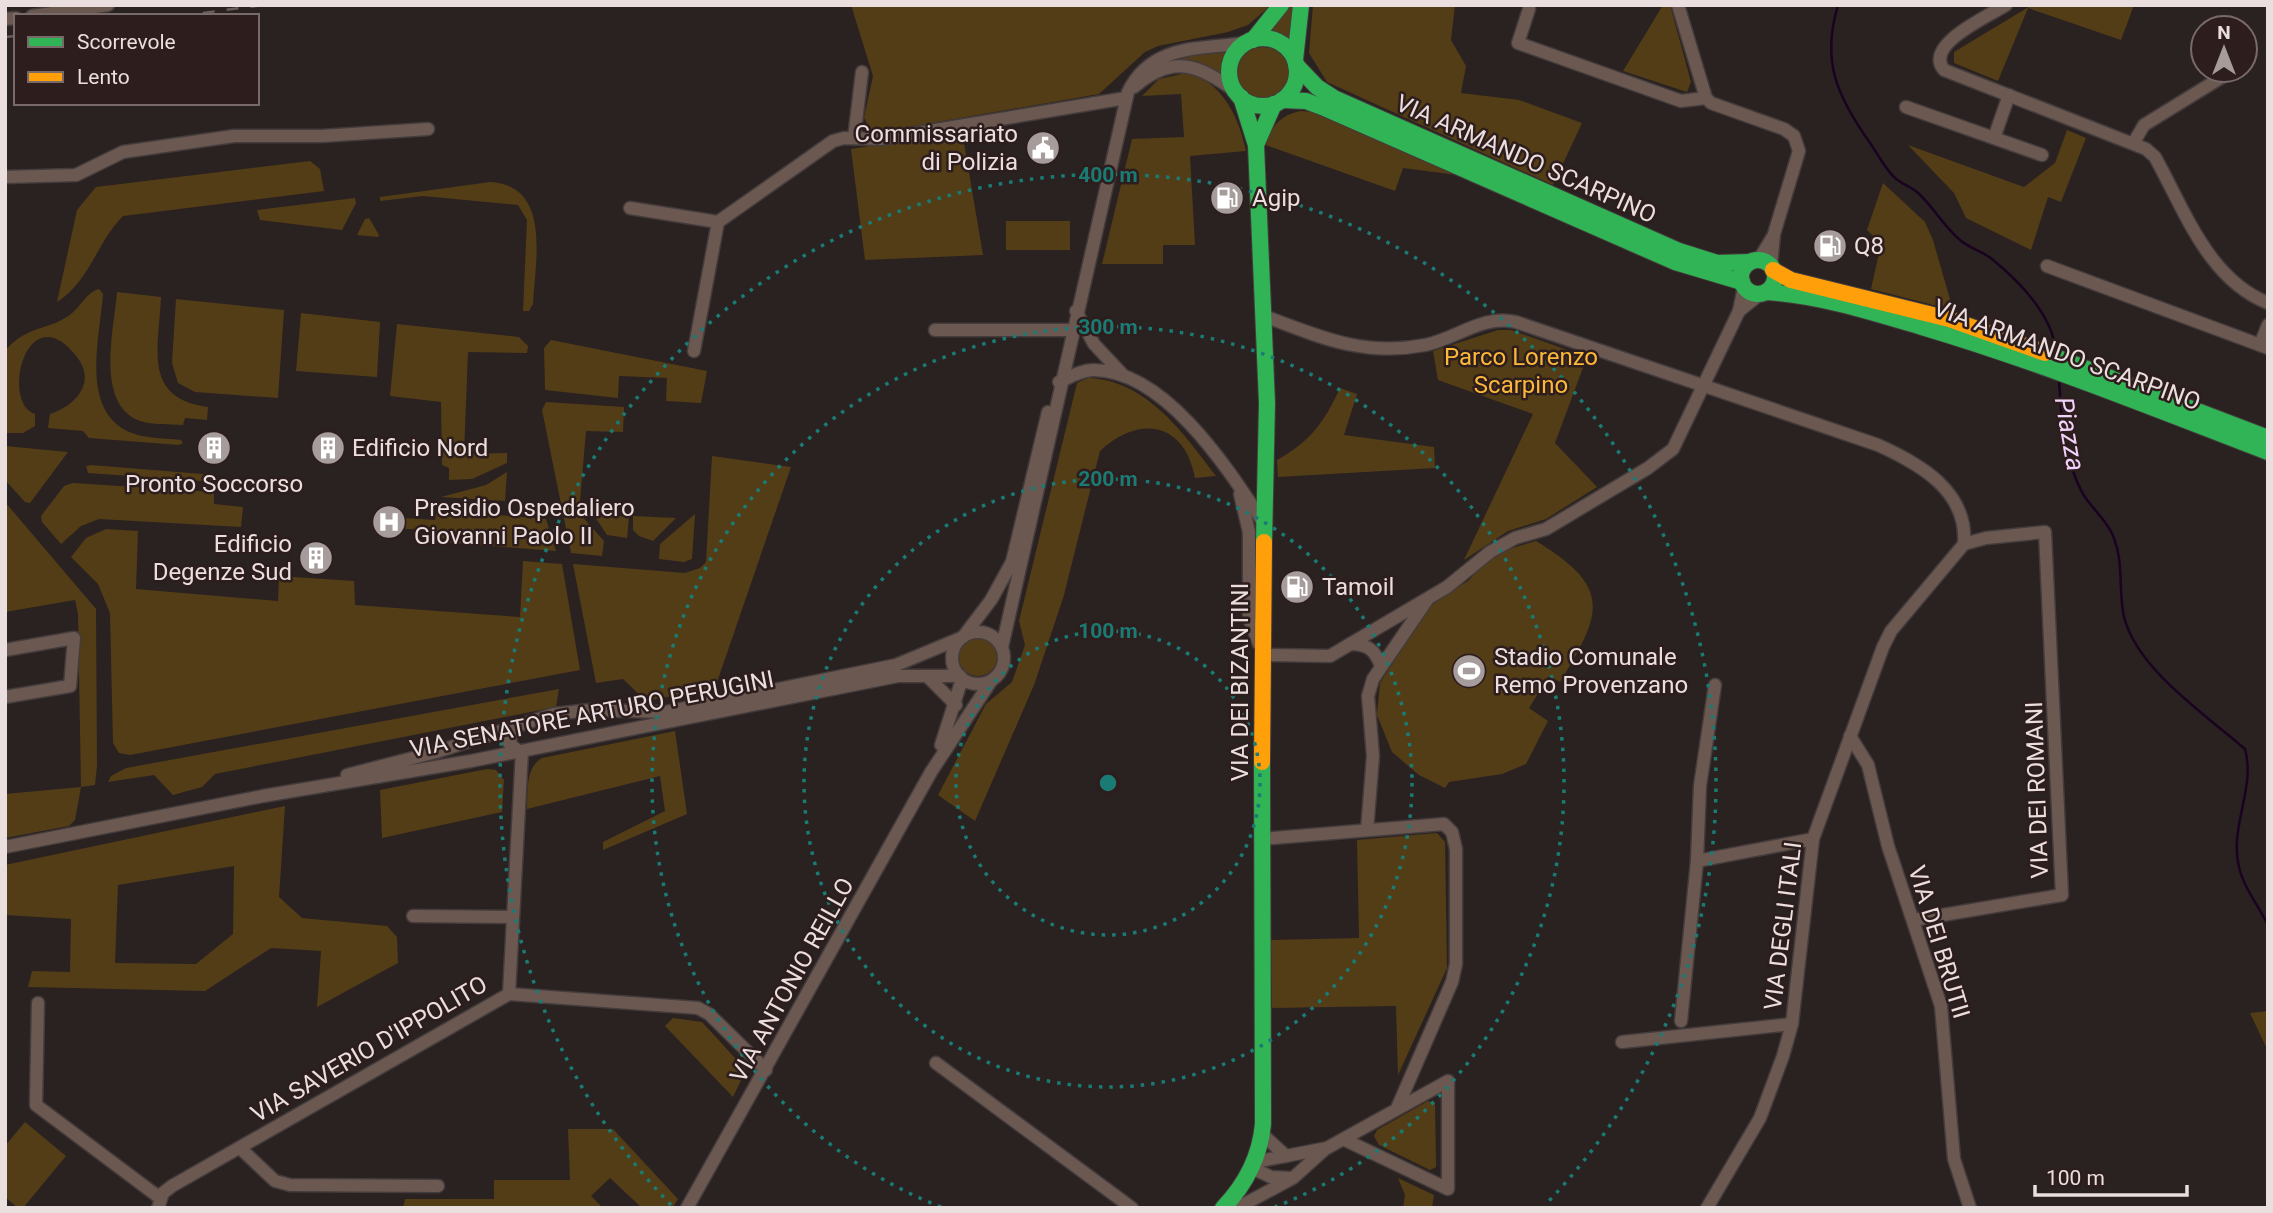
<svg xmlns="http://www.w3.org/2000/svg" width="2273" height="1213" font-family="Roboto,sans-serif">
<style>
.green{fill:#533d17;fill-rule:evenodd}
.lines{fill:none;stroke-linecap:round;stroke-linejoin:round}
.stream{stroke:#1a0320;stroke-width:2.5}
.street-casing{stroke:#443c3c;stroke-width:15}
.fast-casing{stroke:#443c3c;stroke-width:18}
.slow-casing{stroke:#443c3c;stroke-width:18}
.street{stroke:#6b5951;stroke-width:12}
.fast{stroke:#30b455;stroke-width:16}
.slow{stroke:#ff9f0a;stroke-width:16}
.rail{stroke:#6a5d5a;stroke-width:2.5;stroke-dasharray:12 12;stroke-linecap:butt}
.ring{fill:none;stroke:#1a7b74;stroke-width:3.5;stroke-dasharray:3.5 7}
.labels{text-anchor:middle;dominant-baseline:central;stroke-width:5;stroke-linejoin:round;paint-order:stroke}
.poi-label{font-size:24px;fill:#eadede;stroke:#2e1d1d;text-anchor:start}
.street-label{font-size:24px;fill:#eadede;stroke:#2e1d1d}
.park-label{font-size:24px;fill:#fcb939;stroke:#2e1d1d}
.water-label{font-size:26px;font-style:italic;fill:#f0d3fa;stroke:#2e1d1d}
.centre{fill:#1a7b74;stroke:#2e1d1d;stroke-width:3.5}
.ring-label{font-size:21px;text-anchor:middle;font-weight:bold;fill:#1a7b74;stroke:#2e1d1d;stroke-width:5;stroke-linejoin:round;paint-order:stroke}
</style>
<rect width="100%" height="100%" fill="#2a2121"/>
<g class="green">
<polygon points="851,5 1271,5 1248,25 1228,32 1158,46 1145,52 1099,94 880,132 870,129 864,118 873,76"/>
<polygon points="1290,5 1297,5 1290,45 1278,37 1265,35"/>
<polygon points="1313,5 1455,5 1451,40 1466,66 1461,93 1519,100 1582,123 1553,185 1327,82 1309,53"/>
<polygon points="1663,5 1670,5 1691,82 1687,92 1623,71"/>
<polygon points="2032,5 2134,5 2121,40 2028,8 1998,81 1954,63 1954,52"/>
<circle cx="1263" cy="73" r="26"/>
<polygon points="1234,49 1228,60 1227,80 1201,64 1175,58"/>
<path d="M1186,73C1223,81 1239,118 1246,151L1190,156L1195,245H1163V264H1102L1132,139L1184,137L1181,94L1142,96L1159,79Z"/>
<path d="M1301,111L1314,112L1457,175L1403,168L1395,191L1266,145C1271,125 1281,115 1301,111Z"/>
<polygon points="2067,130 2086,138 2061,202 2048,197 2031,250 1966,218 1954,193 1908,145 2024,187 2055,163"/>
<polygon points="962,131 983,255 865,260 851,149"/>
<path d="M310,161L320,169L324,191L123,216C97,242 90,281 57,302L77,210L96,187Z"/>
<path d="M490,182C552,185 535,262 533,304L529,311H523L527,220L518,205L423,196L380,201V197Z"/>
<polygon points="1883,183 1925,222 1933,240 1953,310 1871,289 1881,244 1867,230"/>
<polygon points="355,198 356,203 342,230 260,220 257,210"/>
<polygon points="369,218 379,235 378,237 357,235 365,219"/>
<rect x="1006" y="221" width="64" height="29"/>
<path d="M99,289L103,294C100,337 79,413 132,433C147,439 165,438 181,440L183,443L179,445L89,438L83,431L48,428L50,414C75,406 97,383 77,357C27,293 0,403 35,414V426L23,433H5V351C28,324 49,331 71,314C81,306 87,292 99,289Z"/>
<path d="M117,292L161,297C159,348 142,398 208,407L207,420L185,418L183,425C170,424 152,425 140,421C95,404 114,330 117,292Z"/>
<polygon points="176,299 284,310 278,398 195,392 178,383 172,363"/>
<polygon points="301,313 380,322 377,377 296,371"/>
<polygon points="397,324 519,337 528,346 527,353 468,352 464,454 507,453 507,463 472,479 449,480 449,468 442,465 441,402 390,396"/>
<polygon points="1498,330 1511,330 1587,357 1555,443 1597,487 1546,519 1508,531 1464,560 1533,414 1438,380 1433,351"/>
<polygon points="551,340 707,371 701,403 666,401 667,378 619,376 618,398 545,390 544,348"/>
<path d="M1088,378C1147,380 1184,434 1216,476L1195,478C1185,422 1139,414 1100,451L1064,595L1034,685L975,821L938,795L986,704L1012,682L1025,645L1019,621L1077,383Z"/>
<path d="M1340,388L1357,394L1344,435L1434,447L1435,468L1278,477L1277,460C1310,442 1325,421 1340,388Z"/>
<polygon points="546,402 624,407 623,432 586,431 579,513 604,541 602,556 571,553 542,410"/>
<polygon points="5,446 68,452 30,503 25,502 5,480"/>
<polygon points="712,456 791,467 715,688 646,701 623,679 596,683 573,564 685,573 700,568 706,562"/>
<polygon points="91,465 215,475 215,482 88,473 86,466"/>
<polygon points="507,472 505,501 441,497 486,485"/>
<polygon points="73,483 214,492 214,504 243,507 241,527 99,519 81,526 61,544 42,522 41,516 64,486"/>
<polygon points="5,502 96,609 97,766 95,785 81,787 75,820 69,826 5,838 5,794 81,787 78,614 75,600 5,612"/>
<polygon points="437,510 546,519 556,551 451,543 428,529 404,529 404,518 435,520"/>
<polygon points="593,514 629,517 627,538 607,535"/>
<polygon points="695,514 692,559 684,562 659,559 660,544"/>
<polygon points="633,516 676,518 653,541 639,536 633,530"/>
<polygon points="106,529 138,531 136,589 278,601 279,576 354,581 355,605 520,617 523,561 562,564 580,670 130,755 119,753 113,743 110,613 98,584 71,557 86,538"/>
<path d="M1536,541C1613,588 1602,613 1560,682L1549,676L1529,708L1548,721L1526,764L1502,774L1449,782L1445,788L1419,775L1392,752L1377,715L1380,683L1433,601L1468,581L1484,564L1509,549Z"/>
<circle cx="978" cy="657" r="19"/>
<polygon points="559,689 556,707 215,774 202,787 173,795 154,775 108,782 111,776 126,768"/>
<path d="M675,731L687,814L603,850V842L665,811L660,776L527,809C528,791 525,768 542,758Z"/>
<polygon points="487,769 496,770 504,780 502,812 382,838 380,790"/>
<path d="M285,806L279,897L302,918L387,926L397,937L398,963L317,1007L321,951L271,948L205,991L28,987L32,971L70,972L71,919L5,915V865ZM234,866L233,934L196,964L115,963L118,885Z"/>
<polygon points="1437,833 1445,842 1447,968 1398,1075 1396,1006 1272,1008 1271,940 1359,938 1357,840"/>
<polygon points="2268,1011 2268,1051 2250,1013"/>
<polygon points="673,1018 702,1022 746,1070 733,1097 665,1026"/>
<polygon points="1428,1101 1435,1103 1436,1167 1430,1170 1379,1145 1374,1136 1377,1130"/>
<polygon points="25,1122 66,1156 23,1208 18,1208 5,1197 5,1146"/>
<polygon points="568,1129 613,1129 678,1199 672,1208 642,1208 610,1178 591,1196 603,1208 403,1208 405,1199 494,1199 494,1180 570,1180"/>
<polygon points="1398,1178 1434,1195 1432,1208 1403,1208 1405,1195"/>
</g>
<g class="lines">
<g class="stream">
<path d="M1838,5C1821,62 1837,96 1870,143C1878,154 1885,169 1895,178C1902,184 1911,187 1917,192C1934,207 1943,226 1960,240C1969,248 1982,251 1992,259C2020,282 2053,316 2056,352"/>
<path d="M2059,380C2061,416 2065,462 2083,494C2092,509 2108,521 2114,538C2124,564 2118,590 2124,617C2137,669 2206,715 2245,749C2256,788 2229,827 2239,867C2243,886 2259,907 2268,925"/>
</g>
<g class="street-casing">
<g id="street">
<polyline points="1678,5 1706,98 1711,103 1784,129 1794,136 1799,151 1774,234 1771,266"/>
<path d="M2006,5C1987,17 1923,45 1944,70L2146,149L2155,157C2185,211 2208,279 2268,303"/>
<polyline points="1529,9 1518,43 1681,101 1706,98"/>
<polyline points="32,16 108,5"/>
<polyline points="5,19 16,18"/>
<path d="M1134,87C1172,54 1198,64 1235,91"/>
<polyline points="1906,107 2042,155"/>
<polyline points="854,138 862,72"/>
<polyline points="1994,138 2009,95"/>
<polyline points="2134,142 2144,125 2222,77"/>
<polyline points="5,177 76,175 123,152 234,136 322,136 428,129"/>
<polyline points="630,208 718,222 833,141 844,138 881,139 1126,98"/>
<polyline points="1758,261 1772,238"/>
<polyline points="2047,266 2268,348"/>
<polyline points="1076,311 1094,344 1123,375"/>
<polyline points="1739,311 1760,294"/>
<path d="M1264,316C1320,337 1363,357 1425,345C1456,339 1483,314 1516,322L1878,445C1920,464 1968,491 1964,544"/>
<polyline points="935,330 1072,330"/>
<polyline points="2260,345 2268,325"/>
<polyline points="694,351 718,222"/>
<path d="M1059,382C1070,377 1081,370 1094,370C1166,371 1228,469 1263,522"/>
<polyline points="1240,494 1249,532 1249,618 1259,644"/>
<circle cx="978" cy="658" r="26"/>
<polyline points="963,637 991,600 1012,562 1048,412"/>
<path d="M1350,644C1368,644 1375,650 1381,666"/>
<path d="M1002,647C1044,461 1085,276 1128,92C1151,44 1200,49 1246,43"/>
<polyline points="5,650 74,638 70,686 5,697"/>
<polyline points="1262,655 1330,656 1447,587 1490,552 1515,538 1546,529 1648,468 1673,449 1739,311 1744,287"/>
<polyline points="929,678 956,705"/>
<polyline points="515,725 509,743 519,752"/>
<polyline points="1850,736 1868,765 1888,846 1941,1006 1954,1159 1970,1208"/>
<polyline points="941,745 962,679"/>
<polyline points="347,775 436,752 554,714 590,710 666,712 896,665 961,638"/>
<polyline points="1367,830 1373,756 1368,696 1373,679 1427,600"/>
<polyline points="1262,839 1444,824 1452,832 1456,849 1456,964 1452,982 1398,1106"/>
<polyline points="5,847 263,796 471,761 898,676 960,676"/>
<polyline points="1697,861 1813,839"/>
<polyline points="413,916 512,917"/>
<polyline points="1913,920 2062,895 2045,532 1986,538 1964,544"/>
<polyline points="509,994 698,1008 709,1014 766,1070"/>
<polyline points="38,1003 36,1105 160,1198"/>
<polyline points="1681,1021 1697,861 1700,786 1715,685"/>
<polyline points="1622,1042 1792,1024"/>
<polyline points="936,1063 1132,1208"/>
<polyline points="1263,1135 1286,1156 1327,1148 1448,1081 1448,1189 1343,1139"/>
<polyline points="240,1148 275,1181 290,1185 438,1186"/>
<polyline points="1254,1162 1286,1156"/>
<polyline points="1252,1168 1271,1177 1291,1178"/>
<polyline points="158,1208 163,1193 172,1186 509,994 522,751"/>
<polyline points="687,1208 931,772 991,681"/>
<polyline points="1237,1208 1293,1178 1324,1150"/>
<polyline points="1707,1208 1760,1118 1783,1056 1792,1024 1813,839 1883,647 1891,631 1964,544"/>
</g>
</g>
<g class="fast-casing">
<g id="fast">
<circle cx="1263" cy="72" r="34"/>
<polyline points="1253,40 1281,5"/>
<polyline points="1295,60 1301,5"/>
<polyline points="1296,65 1317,87 1334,98 1679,251 1717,263 1750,262"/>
<polyline points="1241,97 1256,145 1267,403 1264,542"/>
<polyline points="1282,100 1306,101 1322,107 1675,262 1742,282"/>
<polyline points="1256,145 1274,104"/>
<circle cx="1758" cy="277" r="17"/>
<path d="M1766,292C1818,295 1872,312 1922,327C2040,362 2153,408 2268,452"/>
<polyline points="2045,353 2268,438"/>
<path d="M1223,1208C1246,1184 1260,1157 1263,1124L1262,762"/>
</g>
</g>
<g class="slow-casing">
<g id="slow">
<polyline points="1773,270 1791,280 1949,319 2045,353"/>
<polyline points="1262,762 1264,542"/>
</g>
</g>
<use href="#street" class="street"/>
<use href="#fast" class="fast"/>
<use href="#slow" class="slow"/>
<g class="rail">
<polyline points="179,16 264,5"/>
<polyline points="5,37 16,36"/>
</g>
</g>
<g class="ring">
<circle cx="1108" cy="783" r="152"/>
<circle cx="1108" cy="783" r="304"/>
<path d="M941 1207A456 456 0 1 1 1275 1207"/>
<path d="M671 1205A608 608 0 1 1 1545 1205"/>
</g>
<defs>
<g id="civic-disc" transform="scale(1.75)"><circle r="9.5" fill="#a79c9c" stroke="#2e1d1d"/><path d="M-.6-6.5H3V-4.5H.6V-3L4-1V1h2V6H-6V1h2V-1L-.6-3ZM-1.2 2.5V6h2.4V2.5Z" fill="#fff"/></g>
<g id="fuel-disc" transform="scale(1.75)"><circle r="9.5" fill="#a79c9c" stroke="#2e1d1d"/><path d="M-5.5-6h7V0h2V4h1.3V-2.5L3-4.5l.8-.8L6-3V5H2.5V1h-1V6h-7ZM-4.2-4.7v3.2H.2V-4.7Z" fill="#fff"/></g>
<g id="building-disc" transform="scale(1.75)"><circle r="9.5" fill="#a79c9c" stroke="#2e1d1d"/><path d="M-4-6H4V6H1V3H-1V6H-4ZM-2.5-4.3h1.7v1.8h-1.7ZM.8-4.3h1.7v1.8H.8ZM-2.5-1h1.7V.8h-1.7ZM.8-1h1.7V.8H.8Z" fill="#fff"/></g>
<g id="hospital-disc" transform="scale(1.75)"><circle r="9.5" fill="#a79c9c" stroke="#2e1d1d"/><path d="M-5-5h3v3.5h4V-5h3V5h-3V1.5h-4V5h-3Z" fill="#fff"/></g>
<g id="stadium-disc" transform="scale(1.75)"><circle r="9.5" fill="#a79c9c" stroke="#2e1d1d"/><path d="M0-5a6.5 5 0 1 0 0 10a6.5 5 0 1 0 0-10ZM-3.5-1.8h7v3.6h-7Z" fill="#fff"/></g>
</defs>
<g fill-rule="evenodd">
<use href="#civic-disc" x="1043" y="148"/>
<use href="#fuel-disc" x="1227" y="198"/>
<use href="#fuel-disc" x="1830" y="246"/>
<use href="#building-disc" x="214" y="448"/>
<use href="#building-disc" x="328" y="448"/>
<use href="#hospital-disc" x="389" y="522"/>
<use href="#building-disc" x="316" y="558"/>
<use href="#fuel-disc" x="1297" y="587"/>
<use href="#stadium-disc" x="1469" y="671"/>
</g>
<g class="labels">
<g class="poi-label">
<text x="1018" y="134" text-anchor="end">Commissariato<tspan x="1018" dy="28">di Polizia</tspan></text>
<text x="1252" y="198">Agip</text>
<text x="1854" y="246">Q8</text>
<text x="352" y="448">Edificio Nord</text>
<text x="214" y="484" text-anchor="middle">Pronto Soccorso</text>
<text x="414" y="508">Presidio Ospedaliero<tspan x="414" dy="28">Giovanni Paolo II</tspan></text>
<text x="292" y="544" text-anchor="end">Edificio<tspan x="292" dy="28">Degenze Sud</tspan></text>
<text x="1322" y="587">Tamoil</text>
<text x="1494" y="657">Stadio Comunale<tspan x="1494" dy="28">Remo Provenzano</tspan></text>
</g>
<g class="street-label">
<text transform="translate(1526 159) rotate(24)">VIA ARMANDO SCARPINO</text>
<text transform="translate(2067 355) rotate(20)">VIA ARMANDO SCARPINO</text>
<text transform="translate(1240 682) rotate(-90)">VIA DEI BIZANTINI</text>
<text transform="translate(592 714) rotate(-11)">VIA SENATORE ARTURO PERUGINI</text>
<text transform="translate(2037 790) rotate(-92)">VIA DEI ROMANI</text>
<text transform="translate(1783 926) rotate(-83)">VIA DEGLI ITALI</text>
<text transform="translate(1939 942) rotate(73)">VIA DEI BRUTII</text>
<text transform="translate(792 980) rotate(-61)">VIA ANTONIO REILLO</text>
<text transform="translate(369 1049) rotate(-30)">VIA SAVERIO D'IPPOLITO</text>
</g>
<g class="park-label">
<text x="1521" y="357">Parco Lorenzo<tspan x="1521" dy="28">Scarpino</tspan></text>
</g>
<g class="water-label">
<text transform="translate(2070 434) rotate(80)">Piazza</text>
</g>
</g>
<circle cx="1108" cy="783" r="10" class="centre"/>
<g class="ring-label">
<text x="1108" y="182">400 m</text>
<text x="1108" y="334">300 m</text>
<text x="1108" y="486">200 m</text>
<text x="1108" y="638">100 m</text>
</g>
<rect width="2273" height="1213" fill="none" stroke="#eadede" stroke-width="14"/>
<rect x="14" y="14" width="245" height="91" fill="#2e1d1d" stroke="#796a6a" stroke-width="2"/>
<rect x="28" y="37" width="35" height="10" fill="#30b455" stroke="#796a6a" stroke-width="2"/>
<text x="77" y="49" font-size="21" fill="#eadede">Scorrevole</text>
<rect x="28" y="72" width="35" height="10" fill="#ff9f0a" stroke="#796a6a" stroke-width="2"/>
<text x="77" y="84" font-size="21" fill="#eadede">Lento</text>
<g transform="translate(2224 49)"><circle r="33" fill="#2e1d1d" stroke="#796a6a" stroke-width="2"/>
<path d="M0-5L12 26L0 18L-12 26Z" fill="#a79c9c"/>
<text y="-10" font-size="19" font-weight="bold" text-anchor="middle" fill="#eadede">N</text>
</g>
<path d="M2035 1185v10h152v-10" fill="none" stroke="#eadede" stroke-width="3.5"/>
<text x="2046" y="1185" font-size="21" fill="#eadede" stroke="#2e1d1d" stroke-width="5" paint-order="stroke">100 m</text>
</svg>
